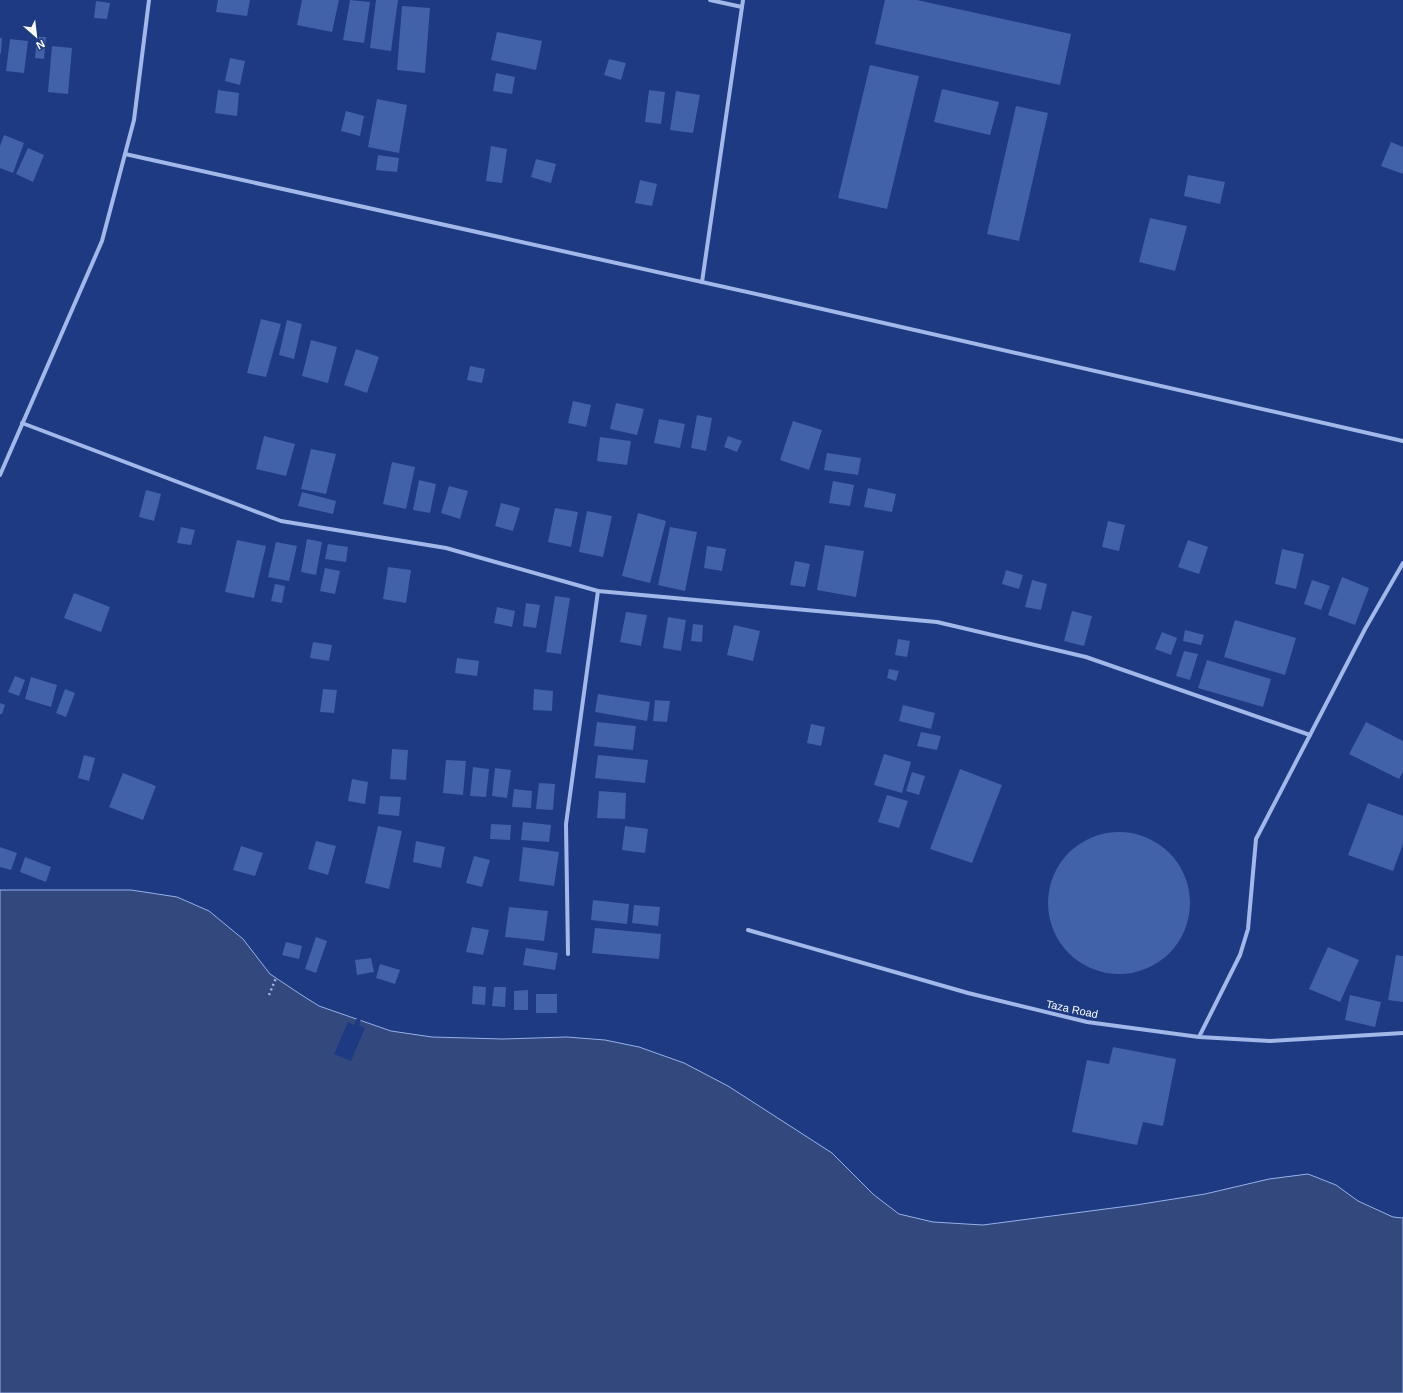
<svg xmlns="http://www.w3.org/2000/svg" width="1403" height="1393" font-family="Arial,sans-serif">
<style>
.water{fill:#33487d;stroke:#96b1eb}
.pier{fill:#1d3a82}
.building{fill:#4161a9}
.lines{fill:none;stroke-linecap:round;stroke-linejoin:round}
.path{stroke:#a2b8e9;stroke-width:2.5;stroke-dasharray:2 3;stroke-linecap:butt}
.street{stroke:#a2b8e9;stroke-width:4}
.labels{text-anchor:middle;dominant-baseline:central;stroke-width:3.5;stroke-linejoin:round;paint-order:stroke}
.street-label{font-size:11px;fill:#fff;stroke:#1d3a82}
</style>
<rect width="100%" height="100%" fill="#1d3a82"/>
<polygon class="water" points="0,890 131,890 177,897 209,911 243,939 270,974 300,994 319,1006 391,1031 432,1037 503,1039 567,1037 605,1040 639,1047 684,1063 728,1086 832,1153 874,1195 899,1214 933,1222 983,1225 1136,1205 1205,1194 1269,1179 1308,1174 1336,1185 1358,1201 1393,1217 1403,1218 1403,1393 0,1393"/>
<polygon class="pier" points="357,1018 361,1019 359,1025 365,1028 351,1061 334,1054 348,1022 354,1025"/>
<g class="building">
<polygon points="218,0 250,0 247,16 216,12"/>
<polygon points="302,0 339,0 332,32 297,25"/>
<polygon points="350,0 370,2 364,43 343,40"/>
<polygon points="376,0 398,0 391,51 370,48"/>
<polygon points="885,0 917,0 1071,34 1060,85 875,44"/>
<polygon points="96,1 110,3 107,19 94,18"/>
<polygon points="402,6 430,8 425,73 397,70"/>
<polygon points="497,32 542,41 536,70 491,60"/>
<polygon points="37,37 46,37 44,59 35,58"/>
<polygon points="0,38 2,38 1,54 0,53"/>
<polygon points="10,39 28,41 24,73 6,71"/>
<polygon points="52,46 72,48 68,94 48,92"/>
<polygon points="230,58 245,61 240,85 225,81"/>
<polygon points="609,59 626,63 621,80 604,75"/>
<polygon points="870,65 919,76 887,209 838,198"/>
<polygon points="496,73 515,77 512,94 493,91"/>
<polygon points="942,89 999,102 990,135 934,122"/>
<polygon points="218,90 239,93 237,116 215,113"/>
<polygon points="649,90 665,92 661,124 645,122"/>
<polygon points="676,91 700,95 693,133 670,130"/>
<polygon points="377,99 407,105 399,153 368,147"/>
<polygon points="1016,106 1048,113 1019,241 987,234"/>
<polygon points="346,111 364,116 360,136 341,131"/>
<polygon points="4,135 24,143 13,173 0,168 0,146"/>
<polygon points="1391,142 1403,147 1403,174 1381,166"/>
<polygon points="491,146 507,149 502,183 486,181"/>
<polygon points="28,148 44,155 33,182 16,174"/>
<polygon points="378,155 399,158 397,172 376,170"/>
<polygon points="536,159 556,164 551,183 531,177"/>
<polygon points="1188,175 1225,182 1220,204 1184,196"/>
<polygon points="640,180 657,184 652,206 635,203"/>
<polygon points="1150,218 1187,226 1175,271 1139,262"/>
<polygon points="261,319 281,324 266,377 247,373"/>
<polygon points="287,320 302,324 294,359 279,355"/>
<polygon points="311,340 337,347 328,383 302,376"/>
<polygon points="356,349 379,357 367,393 344,385"/>
<polygon points="470,366 485,369 482,383 467,380"/>
<polygon points="573,401 591,405 586,427 568,423"/>
<polygon points="616,403 644,409 637,435 610,429"/>
<polygon points="697,415 712,418 706,451 691,448"/>
<polygon points="659,419 685,424 680,448 654,443"/>
<polygon points="793,421 822,430 809,470 780,460"/>
<polygon points="264,436 295,444 286,476 256,469"/>
<polygon points="728,436 742,441 737,452 724,447"/>
<polygon points="600,437 631,441 627,465 597,461"/>
<polygon points="311,449 336,454 326,494 301,489"/>
<polygon points="827,453 861,458 858,475 824,470"/>
<polygon points="392,462 415,467 406,509 383,504"/>
<polygon points="419,480 436,484 430,513 413,510"/>
<polygon points="833,481 854,485 850,506 829,503"/>
<polygon points="449,486 468,491 460,519 441,513"/>
<polygon points="868,488 896,494 892,512 864,507"/>
<polygon points="146,490 161,494 154,521 139,517"/>
<polygon points="302,492 336,501 333,514 298,506"/>
<polygon points="501,503 520,508 513,531 495,526"/>
<polygon points="555,508 578,512 571,547 548,542"/>
<polygon points="587,511 612,516 603,557 579,552"/>
<polygon points="638,513 666,521 650,583 622,576"/>
<polygon points="1108,521 1125,525 1119,551 1102,547"/>
<polygon points="181,527 195,530 191,545 177,543"/>
<polygon points="670,527 697,532 685,591 658,585"/>
<polygon points="307,539 322,542 316,575 301,572"/>
<polygon points="237,540 266,546 254,598 225,592"/>
<polygon points="1188,540 1208,547 1199,574 1178,567"/>
<polygon points="276,542 297,546 289,581 268,577"/>
<polygon points="328,544 348,547 346,562 325,559"/>
<polygon points="825,545 864,551 856,597 817,590"/>
<polygon points="707,546 726,549 722,571 704,568"/>
<polygon points="1282,549 1304,554 1296,589 1275,584"/>
<polygon points="795,561 810,564 805,587 790,585"/>
<polygon points="388,567 411,570 406,603 383,599"/>
<polygon points="325,568 340,571 335,594 320,591"/>
<polygon points="1006,570 1023,575 1019,589 1002,584"/>
<polygon points="1342,577 1369,588 1355,625 1328,615"/>
<polygon points="1032,580 1047,584 1041,610 1025,607"/>
<polygon points="1312,580 1330,586 1321,610 1304,604"/>
<polygon points="275,584 285,586 282,603 271,601"/>
<polygon points="74,593 110,607 101,632 64,618"/>
<polygon points="555,596 570,598 561,654 546,652"/>
<polygon points="526,603 540,605 536,628 523,626"/>
<polygon points="497,607 515,611 512,627 494,623"/>
<polygon points="1072,611 1092,616 1084,646 1064,641"/>
<polygon points="626,612 647,615 641,646 620,642"/>
<polygon points="668,617 686,620 681,651 663,648"/>
<polygon points="1235,620 1296,638 1285,675 1224,657"/>
<polygon points="693,624 703,625 702,642 691,641"/>
<polygon points="734,625 760,631 753,661 727,655"/>
<polygon points="1185,630 1204,635 1201,645 1183,641"/>
<polygon points="1162,632 1177,638 1171,655 1155,649"/>
<polygon points="898,639 910,641 907,657 895,655"/>
<polygon points="313,642 332,645 329,661 310,658"/>
<polygon points="1184,651 1198,654 1190,680 1176,676"/>
<polygon points="457,658 479,661 477,676 455,673"/>
<polygon points="1207,660 1271,679 1263,707 1198,688"/>
<polygon points="889,669 899,671 896,681 887,678"/>
<polygon points="15,676 25,680 19,696 8,692"/>
<polygon points="31,677 57,685 51,707 25,699"/>
<polygon points="65,689 75,693 66,717 56,713"/>
<polygon points="323,689 337,690 334,713 320,712"/>
<polygon points="534,689 553,691 552,711 533,710"/>
<polygon points="598,694 650,702 647,721 595,712"/>
<polygon points="655,700 670,701 667,722 653,721"/>
<polygon points="0,703 5,705 2,714 0,714"/>
<polygon points="903,705 935,713 931,729 899,721"/>
<polygon points="597,722 636,726 633,750 594,746"/>
<polygon points="1366,722 1403,741 1403,772 1399,779 1349,754"/>
<polygon points="811,724 825,727 821,746 807,743"/>
<polygon points="921,732 941,736 937,750 917,746"/>
<polygon points="392,749 408,750 406,780 390,779"/>
<polygon points="884,754 911,762 902,793 874,785"/>
<polygon points="84,755 95,758 89,781 78,778"/>
<polygon points="598,755 648,760 645,783 595,778"/>
<polygon points="446,760 466,761 463,795 443,793"/>
<polygon points="473,767 489,769 486,797 470,796"/>
<polygon points="495,768 511,770 507,798 492,796"/>
<polygon points="960,769 1002,785 972,863 930,849"/>
<polygon points="912,772 925,776 919,795 906,791"/>
<polygon points="123,773 156,786 143,820 109,807"/>
<polygon points="352,779 368,782 365,804 348,801"/>
<polygon points="539,783 555,784 553,810 536,809"/>
<polygon points="514,789 532,791 531,808 512,807"/>
<polygon points="599,791 626,793 625,819 597,818"/>
<polygon points="887,795 908,801 899,828 878,822"/>
<polygon points="380,796 401,797 399,816 378,814"/>
<polygon points="1368,803 1403,816 1403,844 1393,871 1348,855"/>
<polygon points="523,822 551,825 549,842 521,840"/>
<polygon points="491,824 511,825 510,840 490,839"/>
<polygon points="378,826 402,831 389,889 365,883"/>
<polygon points="625,826 648,829 645,853 622,850"/>
<circle cx="1119" cy="903" r="71"/>
<polygon points="316,841 336,846 328,875 308,869"/>
<polygon points="416,841 445,847 441,868 413,862"/>
<polygon points="241,846 263,853 255,876 233,870"/>
<polygon points="0,847 17,853 11,870 0,867"/>
<polygon points="523,847 559,852 554,886 519,881"/>
<polygon points="474,856 490,860 482,887 466,883"/>
<polygon points="25,857 51,867 46,882 20,872"/>
<polygon points="593,900 629,904 627,924 591,920"/>
<polygon points="634,905 660,907 658,926 632,923"/>
<polygon points="509,907 548,911 544,941 505,937"/>
<polygon points="472,927 489,930 483,955 466,952"/>
<polygon points="595,928 661,934 659,959 592,953"/>
<polygon points="316,937 327,941 316,973 305,969"/>
<polygon points="286,942 302,946 299,959 282,955"/>
<polygon points="1328,947 1359,960 1340,1002 1309,989"/>
<polygon points="526,948 558,953 555,970 523,965"/>
<polygon points="1396,955 1403,956 1403,1002 1388,1000"/>
<polygon points="371,958 374,972 357,975 355,960"/>
<polygon points="380,964 400,970 395,984 376,978"/>
<polygon points="473,986 486,987 485,1005 472,1004"/>
<polygon points="494,987 506,987 505,1007 492,1006"/>
<polygon points="528,990 528,1010 514,1010 514,991"/>
<rect x="536" y="994" width="21" height="19"/>
<polygon points="1350,995 1381,1002 1375,1027 1345,1020"/>
<polygon points="1113,1047 1176,1059 1163,1126 1143,1122 1137,1145 1072,1132 1087,1060 1109,1064"/>
</g>
<g class="lines">
<polyline class="path" points="269,995 276,978"/>
<g class="street">
<polyline points="710,0 742,7"/>
<polyline points="125,154 765,296 1403,441"/>
<polyline points="702,282 743,0"/>
<polyline points="22,423 281,521 446,548 598,591 937,622 1086,657 1310,735"/>
<polyline points="0,475 102,241 134,120 149,0"/>
<polyline points="748,930 968,993 1087,1022 1199,1037 1270,1041 1403,1033"/>
<polyline points="568,954 566,824 598,591"/>
<polyline points="1199,1037 1240,955 1248,929 1256,839 1365,629 1403,563"/>
</g>
</g>
<g class="labels">
<g class="street-label">
<text transform="translate(1072 1009) rotate(12)">Taza Road</text>
</g>
</g>
<g transform="translate(36 36) rotate(152)" stroke="#1d3a82" stroke-width="3" paint-order="stroke">
<path d="M0-3L7 15L0 10L-7 15Z" fill="#ffffff"/>
<text y="-6" font-size="11" font-weight="bold" text-anchor="middle" fill="#ffffff">N</text>
</g>
</svg>
